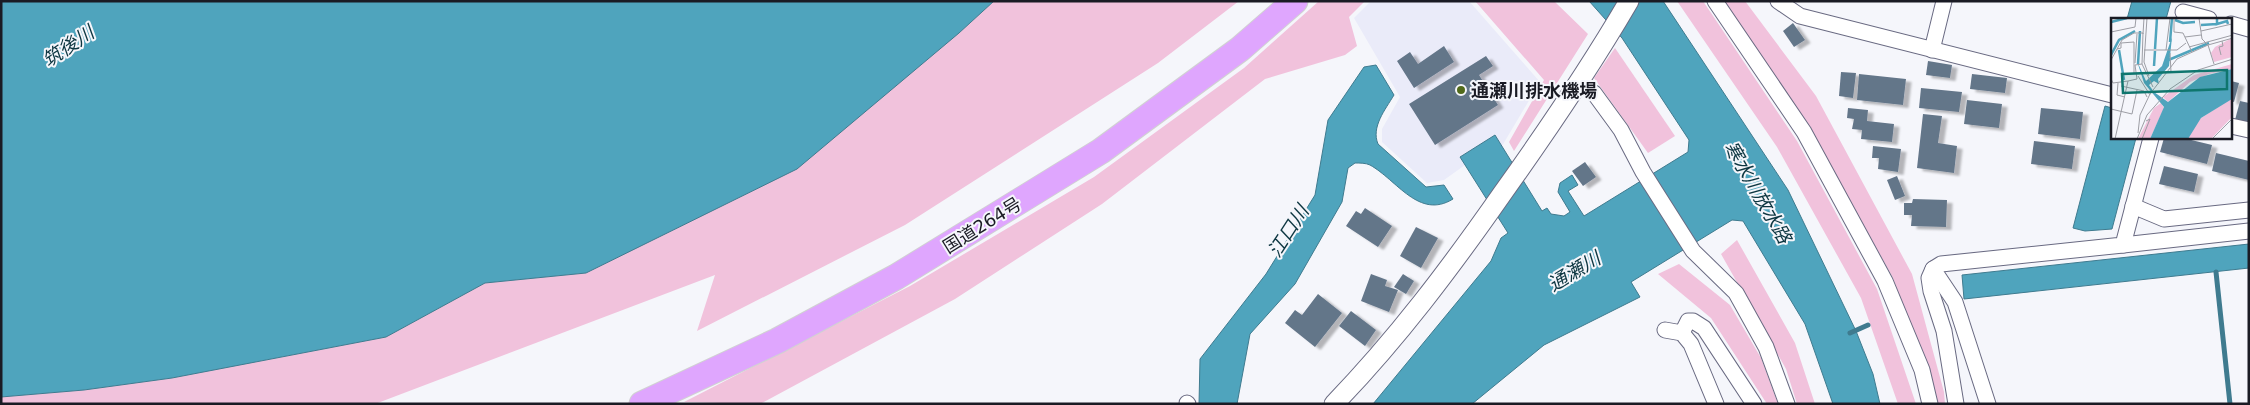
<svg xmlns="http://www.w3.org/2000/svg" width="2250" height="405" font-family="'DejaVu Sans','Noto Sans JP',sans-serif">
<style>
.built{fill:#eaebf9}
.green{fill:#f1c2dc}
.water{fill:#4fa4bd;stroke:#3f7b8f}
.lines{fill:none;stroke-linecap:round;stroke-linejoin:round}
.stream{stroke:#3f7b8f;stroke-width:5}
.building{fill:#647689;filter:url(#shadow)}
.minor-casing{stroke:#696a82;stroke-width:17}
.tertiary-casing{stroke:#696a82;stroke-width:21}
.trunk-casing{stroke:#d1d1d3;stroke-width:27}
.minor{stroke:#fff;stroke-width:15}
.tertiary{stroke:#fff;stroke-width:19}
.trunk{stroke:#dfa6fe;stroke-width:25}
.poi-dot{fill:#516a1b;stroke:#f5f6fb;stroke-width:2}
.labels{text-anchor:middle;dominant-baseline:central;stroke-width:4;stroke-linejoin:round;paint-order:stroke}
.poi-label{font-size:18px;font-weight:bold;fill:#1a1b24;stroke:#f5f6fb;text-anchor:start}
.street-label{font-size:18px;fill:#1a1b24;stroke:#f5f6fb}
.water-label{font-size:19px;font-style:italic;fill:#0d3641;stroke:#f5f6fb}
.inset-river{fill:none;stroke:#4fa4bd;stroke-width:2.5}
.inset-road{fill:none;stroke:#9d9ea5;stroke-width:1}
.view{fill:#0f766e;fill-opacity:0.15;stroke:#0f766e;stroke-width:2.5}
.inset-edge{fill:none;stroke:#1a1b24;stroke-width:2.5}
</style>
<defs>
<filter id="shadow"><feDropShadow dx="5.5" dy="3" stdDeviation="1" flood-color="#0004"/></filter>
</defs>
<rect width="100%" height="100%" fill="#f5f6fb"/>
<polygon class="built" points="1371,1 1469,1 1540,82 1502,146 1495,136 1460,157 1465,165 1444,180 1427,183 1382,142 1382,129 1400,97 1354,18"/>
<g class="green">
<polygon points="994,1 1239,1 1158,63 905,225 697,331 715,275 375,404 1,404 1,397 84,390 172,378 386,337 485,283 586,273 959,33"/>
<polygon points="1319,1 1365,1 1349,17 1357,46 1345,55 1265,79 1102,204 955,299 760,404 684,402 910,286 1094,177 1244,68"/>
<polygon points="1475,1 1554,1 1588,34 1514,151 1509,142 1544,80"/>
<polygon points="1677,1 1703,1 1797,141 1877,289 1916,404 1898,404 1861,298 1777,147"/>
<polygon points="1724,1 1745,1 1816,96 1912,274 1944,392 1945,404 1937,404 1926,363 1892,276 1806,123"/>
<polygon points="1615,48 1675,136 1648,153 1594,78"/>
<polygon points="1737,240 1795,343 1815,404 1797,404 1786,369 1721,254"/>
<polygon points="1679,264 1730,305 1761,358 1778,404 1767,404 1711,318 1658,274"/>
</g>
<g class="water">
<polygon points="1,1 994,1 959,33 797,169 586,273 485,283 386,337 172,378 84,390 1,397"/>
<polygon points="1589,1 1663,1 1788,190 1856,331 1873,374 1880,404 1833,404 1805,324 1743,221 1732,220 1631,282 1640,297 1544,345 1472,404 1373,404 1491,261 1501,238 1508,233 1460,157 1495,135 1542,211 1547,208 1551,214 1564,216 1570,212 1558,192 1560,183 1572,175 1578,185 1568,191 1584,216 1688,152 1689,140 1622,38"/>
<polygon points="2132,1 2171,1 2166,19 2127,19"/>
<path d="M1376,65L1394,95C1385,110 1371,127 1378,144L1426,187L1444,185L1453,199C1419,220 1397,180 1370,165C1366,163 1360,163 1355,163L1348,168L1342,202L1295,284L1250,334L1237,404H1199L1200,359L1266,274L1315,195L1328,120L1364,67Z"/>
<polygon points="2105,106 2112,108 2112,138 2136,138 2112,229 2085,231 2073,228"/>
<polygon points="2249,244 2249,268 1964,299 1962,275"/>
</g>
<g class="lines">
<g class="stream">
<polyline points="2216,272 2230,404"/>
<polyline points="1850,333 1868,325"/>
</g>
</g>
<g class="building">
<polygon points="1793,23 1805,40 1794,47 1783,31"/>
<polygon points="1444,46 1454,62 1414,88 1397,61 1410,52 1418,64"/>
<polygon points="1486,56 1493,66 1479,75 1498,105 1435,145 1409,104"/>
<polygon points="1928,61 1952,65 1950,78 1926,75"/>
<polygon points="1841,72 1856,73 1853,98 1839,96"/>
<polygon points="1859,74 1906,79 1903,105 1857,100"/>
<polygon points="1972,74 2007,78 2005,93 1970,89"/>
<polygon points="2231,81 2239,83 2234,102 2231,101"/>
<polygon points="1921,88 1962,92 1959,112 1919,108"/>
<polygon points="1967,100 2002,104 1999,128 1964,124"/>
<polygon points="2240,101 2249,103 2249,123 2235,120"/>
<polygon points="1848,108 1868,110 1867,121 1894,124 1892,142 1861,139 1862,130 1852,129 1854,119 1847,118"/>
<polygon points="2041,108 2083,112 2080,139 2038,134"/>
<polygon points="1923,114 1942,116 1938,143 1957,146 1954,173 1917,168"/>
<polygon points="2164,138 2183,138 2212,145 2207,164 2160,152"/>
<polygon points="2034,141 2075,146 2072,169 2031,164"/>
<polygon points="1873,146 1901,149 1898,172 1878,169 1879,158 1872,158"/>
<polygon points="2216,153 2249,161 2249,180 2212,171"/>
<polygon points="1585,162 1596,177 1583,186 1572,171"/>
<polygon points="2164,166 2198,174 2194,192 2159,184"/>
<polygon points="1897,176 1905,196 1895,200 1887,180"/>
<polygon points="1913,199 1947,200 1946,227 1911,226 1912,215 1904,215 1904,203 1912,203"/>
<polygon points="1365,208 1392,226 1378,247 1346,226 1356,211 1361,214"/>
<polygon points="1416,227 1438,238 1421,268 1400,256"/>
<polygon points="1371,274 1387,280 1385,286 1398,290 1389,312 1361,301"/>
<polygon points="1403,274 1414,281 1406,294 1394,287"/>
<polygon points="1318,294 1342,313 1315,347 1285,323 1295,310 1302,315"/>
<polygon points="1351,311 1376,330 1365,346 1339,326"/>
</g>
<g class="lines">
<g class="minor-casing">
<g id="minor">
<polyline points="1715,1 1804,132 1885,281 1922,370 1930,404"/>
<polyline points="1778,1 1800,16 2112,95"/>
<polyline points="2183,12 2209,19"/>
<polyline points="2231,24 2249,29"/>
<polyline points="1932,50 1944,1"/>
<polyline points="1579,85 1594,93 1621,130 1643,172 1693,251 1736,293 1766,347 1787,404"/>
<polyline points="2231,126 2249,130"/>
<polyline points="2133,206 2164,219 2249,210"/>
<polyline points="2123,245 2249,231"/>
<polyline points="1933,269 1955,302 1988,404"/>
<polyline points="1665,330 1682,333 1691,344 1716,404"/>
<polyline points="1682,333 1688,321 1693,321 1704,328 1754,404"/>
<polyline points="1187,403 1188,404"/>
<polyline points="1956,404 1944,331 1931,291 1929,278 1933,269 1941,264 2123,245 2151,138"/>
</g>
</g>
<g class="tertiary-casing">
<path id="tertiary" d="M1334,404C1397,339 1451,267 1502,194C1547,131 1590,68 1629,1"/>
</g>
<g class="trunk-casing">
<polyline id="trunk" points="642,404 777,341 896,277 1101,151 1240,49 1295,1"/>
</g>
<use href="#minor" class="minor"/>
<use href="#tertiary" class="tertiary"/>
<use href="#trunk" class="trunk"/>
</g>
<circle class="poi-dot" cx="1461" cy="90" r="5"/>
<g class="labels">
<g class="poi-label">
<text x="1471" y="90">通瀬川排水機場</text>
</g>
<g class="street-label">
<text transform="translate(982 225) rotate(-32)">国道264号</text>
</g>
<g class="water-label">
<text transform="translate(68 46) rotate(-34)">筑後川</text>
<text transform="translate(1758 192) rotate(60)">寒水川放水路</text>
<text transform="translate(1288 231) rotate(-57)">江口川</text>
<text transform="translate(1574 271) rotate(-31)">通瀬川</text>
</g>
</g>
<g transform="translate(2111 18)">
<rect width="121" height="121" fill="#f5f6fb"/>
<path d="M121,20V39L103,44L100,35L104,29ZM121,46V51L98,56L79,64L57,84L52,79L83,57ZM121,80V99L100,121H75L84,104ZM50,85L53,90L39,121H27L43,90Z" fill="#f1c2dc"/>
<path d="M61,19L58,48L47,61L48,66L43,63L38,67L43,74L57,84L89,59L121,51V81L90,100L77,121H39L53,89L33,65L26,43L35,63L51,48Z" fill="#4fa4bd"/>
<path class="inset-river" d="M106,0V6L116,3L117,6M64,2L72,5L84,4M0,4L16,0M90,7L106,6M59,24L61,0M44,31L46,0M8,32L13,62M0,37L8,22L24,13M55,43L98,25M27,46L29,13M43,48L44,33"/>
<path class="inset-road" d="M36,0L33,44L38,58M63,0V14L72,15L81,34M88,0L91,21L97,27L122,20M90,13L121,6L120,0M0,14L24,9L25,0M32,16L33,0M74,19L90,17M78,29L122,17M6,31L10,30V25L23,24V56M33,32H66L75,25M55,32L59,0M59,35L60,54M110,37L108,29L112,28L111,23M0,42L11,22L23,15H32L31,46M24,45L26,16M27,58L39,77M0,61L2,65L17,63M7,65L6,77L14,79M10,68L33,73L36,79M0,91L21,96L26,72M27,115L29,97L39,76L66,41L97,27L103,46M4,121L17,63L26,61L24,47L31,46L42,69M26,121L36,97L59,71L87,52L122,41M31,121L39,101L35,103M101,121L122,100"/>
<path class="view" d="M116,52V71L12,75L11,56Z"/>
<rect width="121" height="121" class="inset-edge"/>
</g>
<rect width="2250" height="405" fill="none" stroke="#1a1b24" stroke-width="5"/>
</svg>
